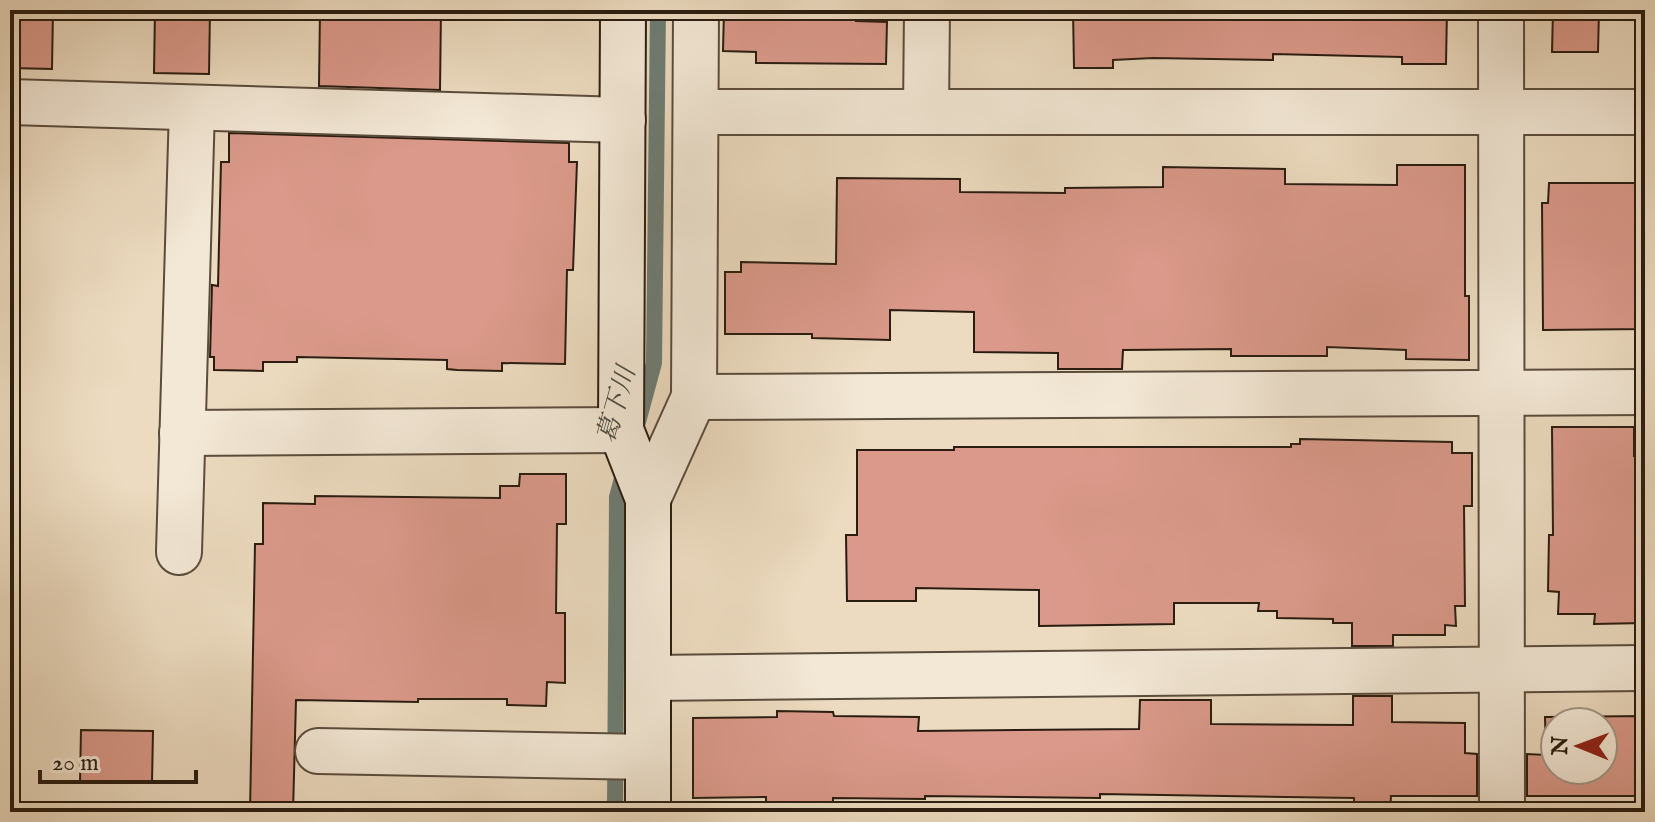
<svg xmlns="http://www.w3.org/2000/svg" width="1655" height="822" font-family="'IM FELL English','Noto Serif JP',serif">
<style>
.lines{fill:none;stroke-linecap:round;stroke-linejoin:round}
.stream{stroke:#6d7c73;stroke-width:16}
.building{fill:#da998a;stroke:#2a1d10;stroke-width:2;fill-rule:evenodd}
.street-casing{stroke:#5a4c3c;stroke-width:48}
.secondary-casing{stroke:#2a1d10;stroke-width:48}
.street{stroke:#f3e8d6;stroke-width:44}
.secondary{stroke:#f3e8d6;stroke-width:44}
.labels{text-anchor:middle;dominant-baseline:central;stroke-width:6;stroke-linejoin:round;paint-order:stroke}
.water-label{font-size:26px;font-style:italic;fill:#4b4c42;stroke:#f3e8d6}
</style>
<rect width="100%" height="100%" fill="#ecdbc0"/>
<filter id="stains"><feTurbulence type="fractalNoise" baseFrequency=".0025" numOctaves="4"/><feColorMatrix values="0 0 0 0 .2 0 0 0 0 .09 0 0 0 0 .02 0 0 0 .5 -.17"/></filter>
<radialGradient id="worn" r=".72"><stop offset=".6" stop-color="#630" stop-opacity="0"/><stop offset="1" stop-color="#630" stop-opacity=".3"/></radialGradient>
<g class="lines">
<g class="stream">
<polyline points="638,422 654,363 658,10"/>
<polyline points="615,812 617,497 625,467"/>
</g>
</g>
<g class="building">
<polygon points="10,10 53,10 52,69 10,68"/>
<polygon points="155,10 210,10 209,74 154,73"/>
<polygon points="320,10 441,10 440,90 319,86"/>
<polygon points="724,10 856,11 856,21 887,22 886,64 756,63 756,52 723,51"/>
<polygon points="1073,10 1447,10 1446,64 1402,64 1402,57 1273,54 1273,60 1153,58 1113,60 1113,68 1074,68"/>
<polygon points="1553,10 1599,10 1598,52 1552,52"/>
<polygon points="229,133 569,143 569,162 577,162 573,270 567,270 565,364 502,363 502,371 457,370 447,369 447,360 297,357 297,362 263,362 263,371 214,370 214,357 210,357 212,285 218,286 221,162 229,162"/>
<polygon points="1397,165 1465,165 1465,296 1469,296 1469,360 1406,359 1406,350 1327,347 1327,356 1231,356 1231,349 1123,350 1122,369 1058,369 1058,353 974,352 974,312 890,310 890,340 812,338 812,334 725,334 725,272 741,272 741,262 836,264 837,178 960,179 960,192 1065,193 1065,188 1163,187 1163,167 1285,169 1285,184 1397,185"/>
<polygon points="1549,183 1638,183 1638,187 1645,187 1645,329 1543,330 1542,203 1548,203"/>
<polygon points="1552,427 1634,427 1634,456 1645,456 1645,623 1594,624 1595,614 1558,614 1559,592 1548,591 1549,535 1553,535"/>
<polygon points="1300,439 1452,442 1452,453 1472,453 1472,506 1464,506 1465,606 1455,606 1456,626 1445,625 1445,635 1393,635 1393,646 1352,646 1352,623 1333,623 1333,619 1277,618 1277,611 1258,611 1259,603 1174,603 1174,624 1039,626 1039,590 916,588 916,601 847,601 846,535 857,535 857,450 954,450 954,447 1291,447 1291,444 1300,444"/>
<polygon points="520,474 566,474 566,524 557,524 556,613 565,613 565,683 547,682 546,706 507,705 507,699 418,699 418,702 296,700 293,812 250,812 255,544 263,544 263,503 315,504 315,496 500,498 500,486 519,486"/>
<polygon points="1353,696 1392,696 1392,722 1465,723 1465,753 1477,754 1477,796 1391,796 1390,812 1354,812 1354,798 1100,794 1100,798 925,796 925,799 833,798 833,804 766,803 766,797 693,798 693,718 777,717 777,711 833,712 834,716 919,717 918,731 1139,729 1140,700 1211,700 1211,724 1353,725"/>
<path d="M1645,716V796H1527V754L1546,755L1545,717ZM1555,722H1603V770H1555Z"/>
<polygon points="81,730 153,731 152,783 80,782"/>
</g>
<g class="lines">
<g class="street-casing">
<g id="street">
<polyline points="1501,10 1502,812"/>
<polyline points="10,102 623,120"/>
<polyline points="697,112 1645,112"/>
<polyline points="926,112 927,10"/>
<polyline points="694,397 1645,392"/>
<polyline points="182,433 621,430"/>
<polyline points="648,499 694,397 696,10"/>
<polyline points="179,552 192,108"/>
<polyline points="649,678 1645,668"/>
<polyline points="318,751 648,757"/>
</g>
</g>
<g class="secondary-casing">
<polyline id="secondary" points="623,10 621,430 648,499 648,812"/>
</g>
<use href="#street" class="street"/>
<use href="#secondary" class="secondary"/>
</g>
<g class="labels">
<g class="water-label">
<text transform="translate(617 405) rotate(-74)">葛下川</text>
</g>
</g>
<rect width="1655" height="822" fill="none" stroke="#ecdbc0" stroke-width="40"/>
<rect x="12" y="12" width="1631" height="798" fill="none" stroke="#2a1d10" stroke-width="4"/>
<rect x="20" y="20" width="1615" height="782" fill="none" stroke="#2a1d10" stroke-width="2"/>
<g transform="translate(1579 746) rotate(271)"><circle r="38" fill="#f3e8d6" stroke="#a39787" stroke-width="2"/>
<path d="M0-6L14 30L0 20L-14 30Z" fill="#8f2418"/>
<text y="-12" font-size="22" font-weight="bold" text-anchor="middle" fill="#2a1d10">N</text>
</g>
<path d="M40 770v12h156v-12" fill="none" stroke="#2a1d10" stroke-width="4"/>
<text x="52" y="770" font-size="24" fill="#2a1d10" stroke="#f3e8d6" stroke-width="6" paint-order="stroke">20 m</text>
<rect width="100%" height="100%" filter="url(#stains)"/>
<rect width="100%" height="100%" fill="url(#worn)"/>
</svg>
